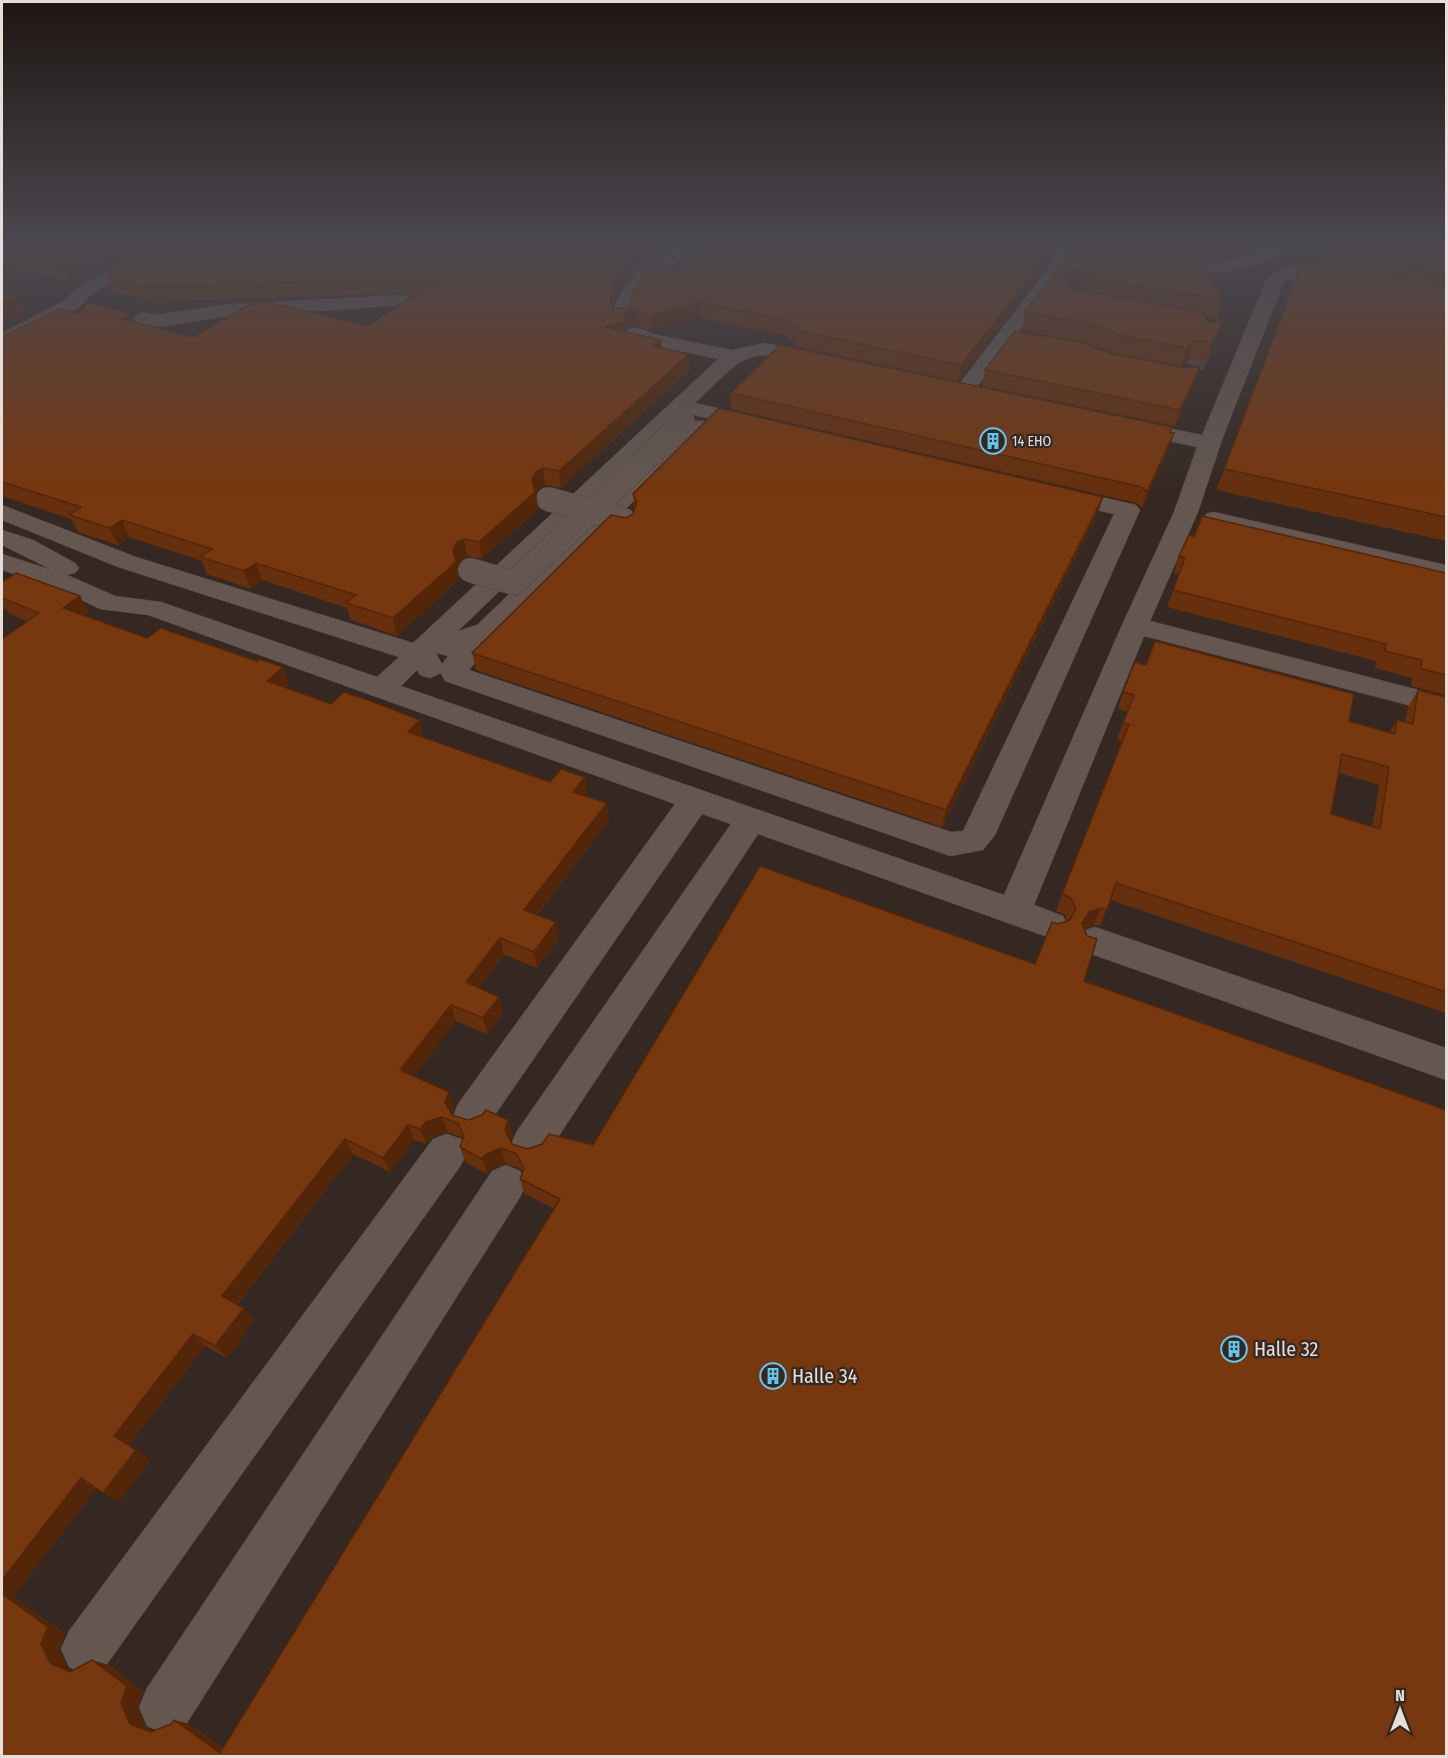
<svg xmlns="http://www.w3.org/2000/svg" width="1448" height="1758" font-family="'Fira Sans Condensed',sans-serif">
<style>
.green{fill:#683619}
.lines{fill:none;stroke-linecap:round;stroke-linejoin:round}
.minor-tunnel{stroke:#50433e;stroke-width:20;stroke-dasharray:20 10;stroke-linecap:butt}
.minor-casing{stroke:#514641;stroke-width:1}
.minor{fill:#655750;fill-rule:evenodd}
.minor-bridge-far1-casing{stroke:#514641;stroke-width:20;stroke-linecap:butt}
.minor-bridge-casing{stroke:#514641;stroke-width:25;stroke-linecap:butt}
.minor-bridge-far1{stroke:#655750;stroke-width:20}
.minor-bridge{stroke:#655750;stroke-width:24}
.wall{fill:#662f0d;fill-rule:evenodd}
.shaded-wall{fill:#53260a}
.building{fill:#77370f;stroke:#53260a;stroke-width:1.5;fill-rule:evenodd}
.labels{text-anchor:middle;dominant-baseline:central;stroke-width:4.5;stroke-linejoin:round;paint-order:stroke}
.far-poi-label{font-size:14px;fill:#e7deda;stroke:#352822;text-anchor:start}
.near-poi-label{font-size:20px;fill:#e7deda;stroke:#352822;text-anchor:start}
</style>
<rect width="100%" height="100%" fill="#352822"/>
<polygon class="green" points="1186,246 1266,246 1256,251 1193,263"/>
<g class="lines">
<g class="minor-tunnel">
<polyline points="624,263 645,267 637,273"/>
<polyline points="1194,366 1209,333"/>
</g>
<g class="minor-casing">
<g id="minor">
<polygon points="160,246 182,246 93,293 77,309 2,346 2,333 63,301 81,285"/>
<path d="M676,246H695L642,289L632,306L629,322H615L613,318C616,282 649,265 676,246Z"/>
<polygon points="1013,246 1053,246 1067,253 1070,263 971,395 957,395 954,391 957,387 1052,263 1052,259 1047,255 1015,250"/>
<path d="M1269,246H1288C1272,269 1183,280 1157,274L1154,270C1160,262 1172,265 1181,265C1209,263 1244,260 1269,246Z"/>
<path d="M1289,266L1341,273L1350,278C1340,292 1301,272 1284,281L1223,437L1198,512L1150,621L1446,697V715L1144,636L1034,905L1063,916L1068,925L1063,934L1051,938L1039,934L758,834L545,1157L531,1162L517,1157L511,1144L517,1131L731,824L702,814L486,1128L472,1133L458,1128L453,1116L458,1104L675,804L148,615L100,609L61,590L2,570V554L52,570L2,545V530L33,540L75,563L79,568L75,573L67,575L115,596L161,602L377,677L399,657L118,567L2,520V505L136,557L413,643L718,359L640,343L626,333L629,329L636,327L653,334L731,350L765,343L826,356L829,360L826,364L819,366C744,347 750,351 695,403L766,419L769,424L766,429L758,430L685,413L458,631L477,625L689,421H705L708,426L705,431L495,637L480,642L486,649L469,670L951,832L963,831L1114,514L1049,499L1045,494L1049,489L1057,487L1136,505L1140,510L995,835L983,850L950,856L939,852L445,681L441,673L430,678L420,675L417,670L401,686L1004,895L1122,625L1174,512L1197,447L1120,431L1117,426L1120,421L1128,420L1202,435L1267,278ZM436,653L448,656L442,664Z"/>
<polygon points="402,295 409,297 411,301 409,305 222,317 156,327 135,322 133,318 142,312 156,315 222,305"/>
<polygon points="1214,512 1446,565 1446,579 1206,524 1202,519 1206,514"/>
<polygon points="1095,927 1446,1048 1446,1080 1083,951 1078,941 1083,931"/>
<polygon points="447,1134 461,1139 467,1152 461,1165 105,1667 87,1675 69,1667 61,1649 69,1631 433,1139"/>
<polygon points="506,1165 520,1171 526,1184 520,1197 185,1726 166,1734 147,1726 139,1707 147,1688 492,1171"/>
</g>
</g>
<use href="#minor" class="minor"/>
<g class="minor-bridge-far1-casing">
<polyline id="minor-bridge-far1" points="679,427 685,421"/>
</g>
<g class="minor-bridge-casing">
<g id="minor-bridge">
<polyline points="548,499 591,511 681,425"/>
<polyline points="470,570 514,583 591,511 624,520"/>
</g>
</g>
<use href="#minor-bridge-far1" class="minor-bridge-far1"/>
<use href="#minor-bridge" class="minor-bridge"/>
</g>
<g class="wall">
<polygon points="2,246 515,246 497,257 505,257 521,246 658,246 632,266 633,275 618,293 613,304 613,307 614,309 630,308 679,270 1053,248 1050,262 958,381 793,346 794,340 788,339 789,337 700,318 651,331 637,325 628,327 627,328 628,332 661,340 661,348 689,354 690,370 561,488 545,485 538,488 536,493 538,509 482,559 467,556 461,559 457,566 459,579 397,636 351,620 347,608 262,580 251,589 207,574 202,561 129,537 118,545 78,532 71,519 5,497 2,499 2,337 79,314 132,314 135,322 193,337 367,326 414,296 408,296 402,293 154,302 112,292 107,276 139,253 137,248 69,281 2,264"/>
<path d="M1070,246H1196L1192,260L1223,304L1217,321V337L1205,363L1201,360H1187L1182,366L1115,354L1087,343L1022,330L1025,312L1070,255L1068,253ZM1112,247L1123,249L1126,253L1115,251ZM1079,285L1089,290V292L1070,288ZM1205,316L1212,318L1217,322L1214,323L1207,321Z"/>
<polygon points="1446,246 1446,541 1216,490 1224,469 1318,265 1324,248"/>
<polygon points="1112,354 1195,381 1175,426 982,386 985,370"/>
<polygon points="731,393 1170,432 1174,433 1169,449 1142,508 1137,503 731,409"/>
<polygon points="633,494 1098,513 942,827 476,670 472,653 626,518 633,514 634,510"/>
<polygon points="1194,537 1446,573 1446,695 1411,686 1412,678 1375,668 1376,661 1167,607 1179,574 1174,573 1179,556"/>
<path d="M2,582L80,596L89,613L85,616L147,638L290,684L285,688L550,782L585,777L587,795L586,796L609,820L537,915L559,939L537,968L504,955L479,988L499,997L503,1013L487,1034L456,1021L414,1076L449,1092L454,1108L452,1115L468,1120H508L513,1135L510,1141L512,1144L528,1149L593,1145L1035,964L1058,924L1067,920L1065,915L1056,911L1122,741L1117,740L1127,712L1118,709L1123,692L1349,721L1389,733L1397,720L1405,722L1408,707L1418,690L1446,697V1013L1110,900L1100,926L1094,925L1084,928V981L1446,1756H2L27,621L9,614L7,610L2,608ZM1339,773L1379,785L1372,827L1331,814ZM448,1132L463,1138L460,1147L465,1162L487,1174L491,1169L505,1163L521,1169L523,1172L520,1179L524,1193L554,1209L223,1748L189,1724L174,1720L171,1724L154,1731L146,1728L137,1708L143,1691L109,1665L72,1671L68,1669L59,1650L65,1634L13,1597L96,1488L119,1502L150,1460L129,1445L205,1346L227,1358L254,1321L244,1308L237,1305L353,1154L390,1172L414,1140L426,1144L432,1137Z"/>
</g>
<g class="shaded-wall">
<polygon points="105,246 155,246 139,254 137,248 69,281 63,266"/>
<polygon points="490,246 515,246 493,260 487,253"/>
<polygon points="638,246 658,246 632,266 633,275 618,293 613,304 611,318 610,302 621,259"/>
<polygon points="1053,248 1050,262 958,381 961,365"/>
<polygon points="1082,267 1079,285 1070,288 1064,296 1062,301 1067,279 1074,270"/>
<polygon points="21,299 28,314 2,319 2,302"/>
<polygon points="700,302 700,318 651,331 651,315"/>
<polygon points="636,310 637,325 628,327 627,328 628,337 605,327 623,318 627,311"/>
<polygon points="132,314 137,329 122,319"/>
<polygon points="1223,319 1217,337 1205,363 1211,345"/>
<polygon points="661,340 661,355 653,346"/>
<polygon points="1193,341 1187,360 1182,366 1187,348"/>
<polygon points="689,354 690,370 561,488 559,471"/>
<polygon points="1200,366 1195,381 1175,426 1180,410"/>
<polygon points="1174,433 1169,449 1142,508 1147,492"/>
<polygon points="543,468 545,485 538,488 536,493 538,509 482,559 479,542 532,479 536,472"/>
<polygon points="2,491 5,497 2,499"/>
<polygon points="1103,497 1098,513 942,827 946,810"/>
<polygon points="122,520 129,537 118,545 110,528"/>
<polygon points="464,539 467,556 461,559 457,566 459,579 397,636 393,618 453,549 457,542"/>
<polygon points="256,563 262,580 251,589 244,571"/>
<polygon points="80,596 89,613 72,625 63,608"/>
<polygon points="283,667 290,684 274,698 267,681"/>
<polygon points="420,720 424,737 412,749 408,732"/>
<polygon points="585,777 587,795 576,809 573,792"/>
<polygon points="607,803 609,820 528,926 524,910"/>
<polygon points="1101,908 1094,925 1082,929 1082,923 1089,912"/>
<polygon points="556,922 559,939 537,968 534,952"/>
<polygon points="500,938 504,955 470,999 466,982"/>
<polygon points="499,997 503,1013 487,1034 483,1018"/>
<polygon points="451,1005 456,1021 407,1085 400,1070"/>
<polygon points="449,1092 454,1108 451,1117 445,1102"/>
<polygon points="442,1117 448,1132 432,1137 426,1144 420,1129 426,1122"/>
<polygon points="508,1120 513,1135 509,1145 505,1130"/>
<polygon points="408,1125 414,1140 390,1172 383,1158"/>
<polygon points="345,1139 353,1154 233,1309 222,1296"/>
<polygon points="501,1148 505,1163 491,1169 487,1174 482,1159 486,1154"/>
<polygon points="244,1308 254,1321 227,1358 215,1346"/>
<polygon points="193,1334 205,1346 128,1446 114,1436"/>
<polygon points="136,1450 150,1460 119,1502 103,1493"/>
<polygon points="81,1478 97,1488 13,1597 65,1634 59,1650 68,1669 88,1677 70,1672 50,1663 2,1594 2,1580"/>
<polygon points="92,1660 109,1665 143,1691 137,1708 146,1728 167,1736 151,1732 130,1724"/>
<polygon points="174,1720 189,1724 234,1756 220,1753"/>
</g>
<g class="building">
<polygon points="2,246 105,246 63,266 2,251"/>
<polygon points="153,246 490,246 487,253 492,257 505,257 521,246 638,246 621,259 632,261 617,278 612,289 610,302 614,309 630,308 633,292 643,275 656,265 679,270 708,246 1052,246 1053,248 961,365 794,330 799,326 789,324 791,321 700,302 651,315 636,310 627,311 623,318 627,322 605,327 661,340 653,346 689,354 559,471 543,468 536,472 532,479 535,492 479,542 464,539 457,542 453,549 456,562 393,618 346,603 356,595 256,563 244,571 200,557 212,549 122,520 110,528 69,515 81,507 2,482 2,337 60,309 79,314 88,302 132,314 122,319 193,337 255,302 263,301 367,326 439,280 405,281 399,278 148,287 107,276 114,267"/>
<polygon points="1076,246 1112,246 1115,251 1144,257 1175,261 1204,259 1223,304 1218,300 1093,278 1093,272 1082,267 1074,270 1067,279 1066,283 1069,288 1203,313 1207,321 1214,323 1223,319 1211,345 1207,341 1193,341 1187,348 1119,335 1092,324 1025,312"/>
<polygon points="1325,246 1446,246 1446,270 1324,248"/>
<polygon points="1302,262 1318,265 1321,262 1446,285 1446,517 1224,469"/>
<polygon points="2,293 21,299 2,302"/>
<polygon points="1015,331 1085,343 1112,354 1188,368 1200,366 1180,410 985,370"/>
<polygon points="780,345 1172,427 1170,432 1174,433 1147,492 1141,487 1133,485 731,393"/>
<polygon points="719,408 1103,497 946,810 472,653 611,515 626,518 633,514 637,501 633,494"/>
<polygon points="1202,516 1446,573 1446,675 1421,669 1422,660 1385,651 1386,644 1173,590 1185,558 1179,556 1189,535 1194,537"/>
<path d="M16,573L80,596L63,608L147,638L161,628L257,661L259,659L283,667L267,681L331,704L344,692L368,700L420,720L408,732L550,782L561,769L585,777L573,792L607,803L524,910L556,922L534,952L500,938L466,982L499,997L483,1018L451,1005L400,1070L449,1092L445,1102L452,1115L468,1120L482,1115L486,1110L508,1120L505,1130L512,1144L528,1149L542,1144L549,1134L593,1145L760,866L1035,964L1052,922L1058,924L1070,920L1076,909L1071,898L1062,894L1129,724L1123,723L1134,695L1123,692L1135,662L1146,665L1155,641L1354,694L1349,721L1395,734L1397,720L1413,724L1418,690L1446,697V992L1116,883L1107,910L1101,908L1089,912L1082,923L1087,936L1097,939L1084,981L1446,1110V1756H2V1594L48,1627L41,1644L50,1663L70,1672L92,1660L127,1686L121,1703L130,1724L151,1732L171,1724L174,1720L220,1753L560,1199L520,1179L524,1169L517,1154L501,1148L486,1154L482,1159L460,1147L464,1136L458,1123L442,1117L426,1122L420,1129L408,1125L383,1158L345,1139L222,1296L244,1308L215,1346L193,1334L114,1436L136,1450L103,1493L81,1478L2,1580V639L39,613L2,598V582ZM1342,754L1389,767L1380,829L1331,814Z"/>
</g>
<linearGradient id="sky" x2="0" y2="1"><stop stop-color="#1d1613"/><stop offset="0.5" stop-color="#4b484f"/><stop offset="1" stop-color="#4b484f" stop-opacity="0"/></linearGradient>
<rect width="1448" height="492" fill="url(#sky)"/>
<defs>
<g id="building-ring" transform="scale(1.35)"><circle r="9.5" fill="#352822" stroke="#64c5ee" stroke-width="1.5"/><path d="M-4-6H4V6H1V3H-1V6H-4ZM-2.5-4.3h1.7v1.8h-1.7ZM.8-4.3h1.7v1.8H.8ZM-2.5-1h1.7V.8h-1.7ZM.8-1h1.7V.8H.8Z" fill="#64c5ee"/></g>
</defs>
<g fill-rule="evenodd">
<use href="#building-ring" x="993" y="441"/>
<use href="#building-ring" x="1234" y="1349"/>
<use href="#building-ring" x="773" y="1376"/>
</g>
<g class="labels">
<g class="far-poi-label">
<text x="1012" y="441">14 EHO</text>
</g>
<g class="near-poi-label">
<text x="1254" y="1349">Halle 32</text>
<text x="792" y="1376">Halle 34</text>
</g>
</g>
<rect width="1448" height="1758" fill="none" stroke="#e7deda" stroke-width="6"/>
<g transform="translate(1400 1710)" stroke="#352822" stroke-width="4.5" paint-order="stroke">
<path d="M0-4.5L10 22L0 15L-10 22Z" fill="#e7deda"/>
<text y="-9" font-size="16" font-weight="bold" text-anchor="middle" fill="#e7deda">N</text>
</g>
</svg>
